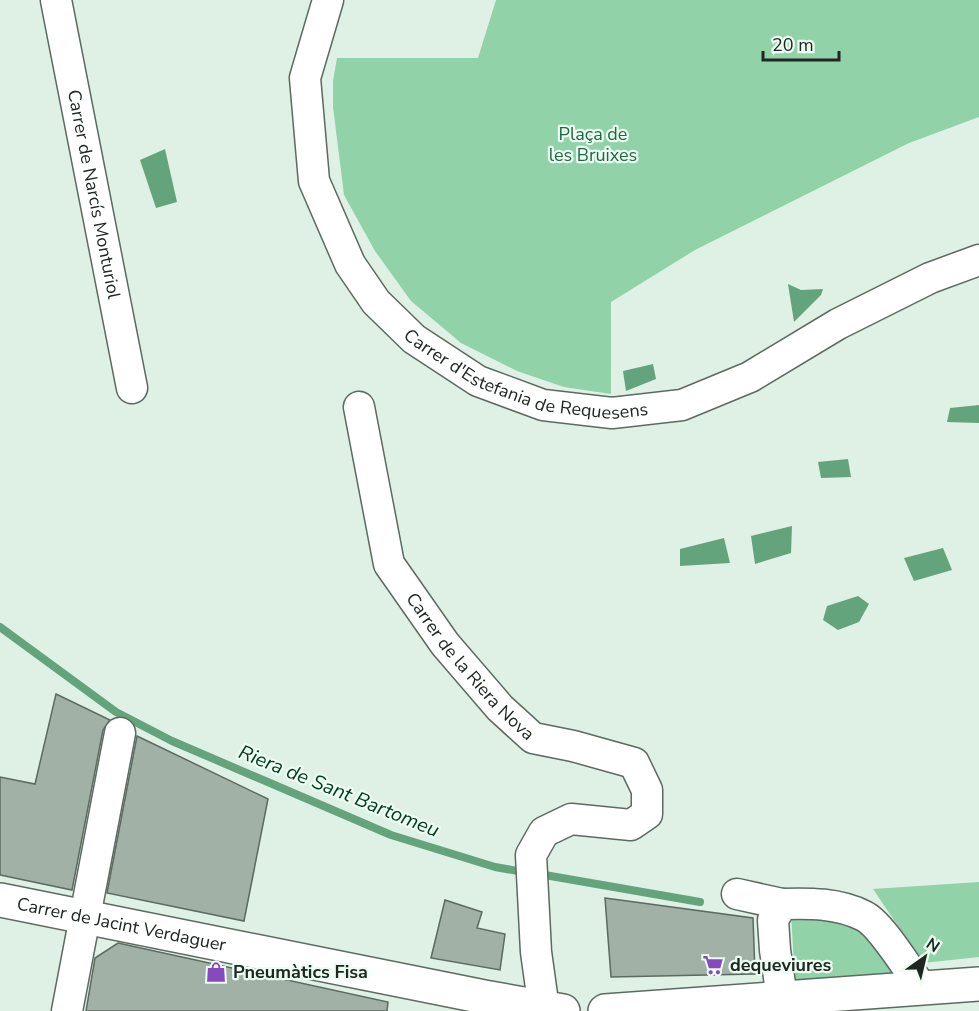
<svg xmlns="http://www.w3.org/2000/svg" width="979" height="1011" font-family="'Nunito Sans',sans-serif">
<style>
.green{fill:#91d2a9}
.water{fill:#63a47c}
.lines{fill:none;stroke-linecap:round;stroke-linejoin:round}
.stream{stroke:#63a47c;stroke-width:8}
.building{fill:#a1b1a6;stroke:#5c6a61;stroke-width:1.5}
.minor-casing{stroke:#5c6a61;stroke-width:33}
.secondary-casing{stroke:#5c6a61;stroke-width:36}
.minor{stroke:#fff;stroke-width:30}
.secondary{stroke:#fff;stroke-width:33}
.labels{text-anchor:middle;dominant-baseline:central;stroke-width:4.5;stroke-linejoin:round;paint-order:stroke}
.park-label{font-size:18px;fill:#1f6741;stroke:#ecfdf1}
.street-label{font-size:18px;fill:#202722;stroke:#ecfdf1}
.poi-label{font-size:18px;font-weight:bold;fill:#202722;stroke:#ecfdf1;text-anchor:start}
.water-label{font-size:20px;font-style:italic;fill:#02391f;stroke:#ecfdf1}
</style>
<rect width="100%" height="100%" fill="#dff0e4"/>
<g class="green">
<polygon points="496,0 979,0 979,117 909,143 695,250 611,302 611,394 564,387 517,371 461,343 411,301 375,251 344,195 333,107 333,81 337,58 478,58"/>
<polygon points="979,882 979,957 923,963 873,889"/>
<polygon points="791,915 863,919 885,942 892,976 795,980"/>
</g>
<g class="water">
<polygon points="165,149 177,202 156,208 140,160"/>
<polygon points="788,284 801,290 823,289 821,295 794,322"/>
<polygon points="653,364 656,379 626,391 623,371"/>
<polygon points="979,405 979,423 947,422 950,408"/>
<polygon points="848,459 851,477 821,478 818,462"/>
<polygon points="792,526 791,553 755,564 751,536"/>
<polygon points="724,538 730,563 680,566 680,549"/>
<polygon points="943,548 952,570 914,581 904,558"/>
<polygon points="858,596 869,604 859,622 838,630 823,620 827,606"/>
</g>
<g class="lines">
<g class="stream">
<polyline points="0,627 116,712 172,741 391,835 495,867 524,872"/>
<polyline points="539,874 700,902"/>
</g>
</g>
<g class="building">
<polygon points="56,694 110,720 103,730 72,890 0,875 0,777 35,784"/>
<polygon points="137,736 268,799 244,921 107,893"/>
<polygon points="605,898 753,918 755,974 611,977"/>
<polygon points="445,900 482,912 477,928 505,934 500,970 431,958"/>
<polygon points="118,943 388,1002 387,1011 86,1011 95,958"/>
</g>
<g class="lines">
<g class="minor-casing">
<g id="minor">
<path id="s1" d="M56,0L132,388"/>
<path id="s2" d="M328,0L305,78L314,181L350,264L376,302L414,339L478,381L543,405L612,413L682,405L750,377L838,324L930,278L979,260"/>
<path id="s3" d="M359,407L389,564L445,644L500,708L533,738L573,746L634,763L647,790V814L631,825L571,819L544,832L531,855L536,952L544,1009"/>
<polyline points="737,894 782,904"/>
<path d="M782,998L775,950L773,920L782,904C809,903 839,903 864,916C881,924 909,971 922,988"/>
<polyline points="67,1011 120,733"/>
</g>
</g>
<g class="secondary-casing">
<g id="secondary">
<path id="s4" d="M0,900L484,997L563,1011"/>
<polyline points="605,1011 979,984"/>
</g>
</g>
<use href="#minor" class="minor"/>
<use href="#secondary" class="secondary"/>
</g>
<defs>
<g id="supermarket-bare" transform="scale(1.62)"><path d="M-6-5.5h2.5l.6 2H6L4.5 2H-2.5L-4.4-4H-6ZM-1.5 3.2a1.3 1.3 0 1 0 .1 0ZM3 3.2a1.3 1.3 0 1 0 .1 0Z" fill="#8849be" stroke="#ecfdf1" stroke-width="2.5" paint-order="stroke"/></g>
<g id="shop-bare" transform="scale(1.62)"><path d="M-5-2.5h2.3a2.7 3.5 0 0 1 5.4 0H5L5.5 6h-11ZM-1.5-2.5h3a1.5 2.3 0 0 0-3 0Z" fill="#8849be" stroke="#ecfdf1" stroke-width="2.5" paint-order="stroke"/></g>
</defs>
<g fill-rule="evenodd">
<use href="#supermarket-bare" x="713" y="965"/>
<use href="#shop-bare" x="216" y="972"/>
</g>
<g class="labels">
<g class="park-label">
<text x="593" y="134">Plaça de<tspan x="593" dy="21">les Bruixes</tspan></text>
</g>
<g class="street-label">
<text stroke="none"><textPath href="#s1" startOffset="198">Carrer de Narcís Monturiol</textPath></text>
<text stroke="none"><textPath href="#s2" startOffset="495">Carrer d'Estefania de Requesens</textPath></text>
<text stroke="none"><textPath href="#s3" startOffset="291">Carrer de la Riera Nova</textPath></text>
<text stroke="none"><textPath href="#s4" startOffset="124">Carrer de Jacint Verdaguer</textPath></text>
</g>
<g class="poi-label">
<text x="730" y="965">dequeviures</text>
<text x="233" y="972">Pneumàtics Fisa</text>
</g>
<g class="water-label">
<text transform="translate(339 791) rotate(22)">Riera de Sant Bartomeu</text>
</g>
</g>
<g transform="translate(925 957) rotate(34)" stroke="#ecfdf1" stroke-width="4.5" paint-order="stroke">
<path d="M0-4.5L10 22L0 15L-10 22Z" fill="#202722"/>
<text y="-9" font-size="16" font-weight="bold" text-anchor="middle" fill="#202722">N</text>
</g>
<path d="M763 51v9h76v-9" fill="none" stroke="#202722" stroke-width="3"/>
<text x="772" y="51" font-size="18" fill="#202722" stroke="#ecfdf1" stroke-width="4.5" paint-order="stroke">20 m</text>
</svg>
